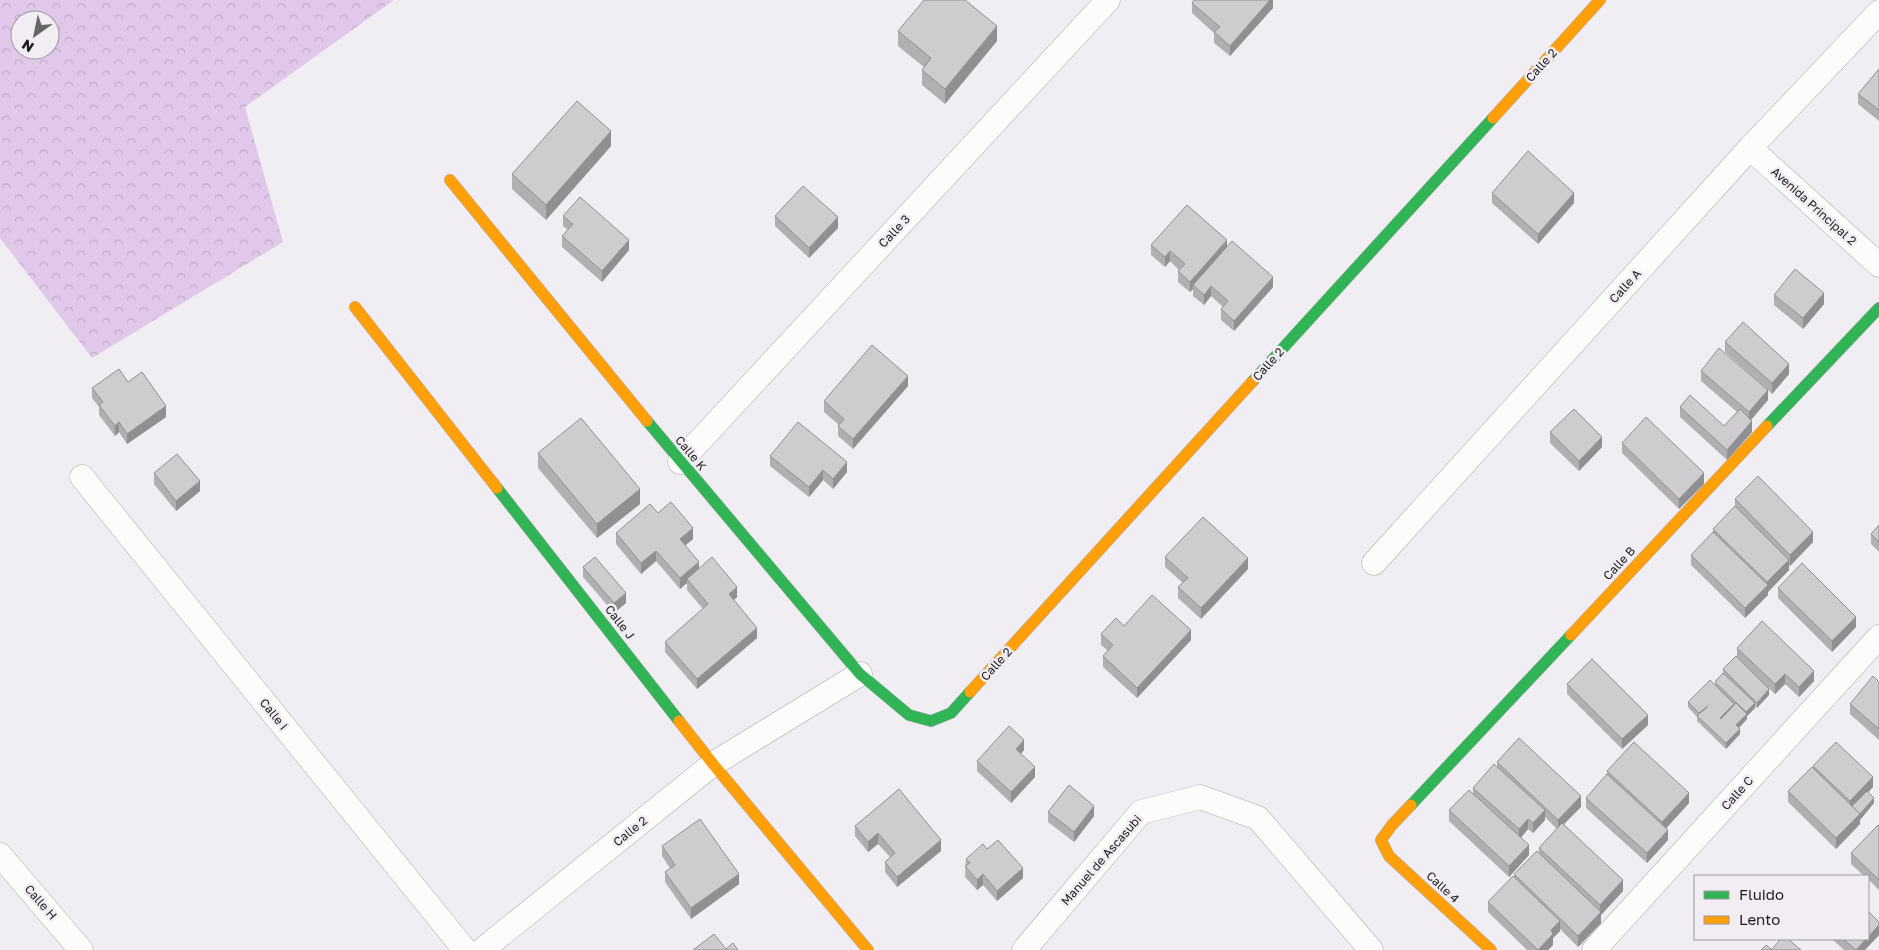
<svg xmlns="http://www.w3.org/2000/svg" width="1879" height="950" font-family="'Golos Text',sans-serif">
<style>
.forest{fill:url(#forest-crowns);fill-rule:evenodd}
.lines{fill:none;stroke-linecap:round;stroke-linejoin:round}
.street-casing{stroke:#acaaad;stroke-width:25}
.fast-casing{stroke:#acaaad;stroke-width:12}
.slow-casing{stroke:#acaaad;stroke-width:12}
.street{stroke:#fdfcfd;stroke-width:24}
.fast{stroke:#30b455;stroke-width:11}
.slow{stroke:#ff9f0a;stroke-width:11}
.wall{fill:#b1afb2}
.shaded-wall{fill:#908f91}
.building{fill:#cecccf;stroke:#908f91}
.labels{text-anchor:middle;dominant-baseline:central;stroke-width:5;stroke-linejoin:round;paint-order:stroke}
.street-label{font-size:12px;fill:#1c1b1d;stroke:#f1edf3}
</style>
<defs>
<pattern id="forest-crowns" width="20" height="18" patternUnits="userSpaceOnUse" patternTransform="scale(1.25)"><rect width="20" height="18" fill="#e1c8eb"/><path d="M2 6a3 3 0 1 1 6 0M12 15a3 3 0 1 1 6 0" fill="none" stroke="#c0abc9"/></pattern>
</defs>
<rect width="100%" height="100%" fill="#f0eef2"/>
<path class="forest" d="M0,0H394L245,107L283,242L92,358L0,238ZM20,20H50V50H20Z"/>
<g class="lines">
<g class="street-casing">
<g id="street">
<polyline points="1750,148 1879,265"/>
<polyline points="680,462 1108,0"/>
<polyline points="82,477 465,950"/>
<polyline points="1374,563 1750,148 1879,12"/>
<polyline points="0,855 81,950"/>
<polyline points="482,950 713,764 860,674"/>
<polyline points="1024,950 1141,812 1200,797 1258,818 1371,950"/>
<polyline points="1594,950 1879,637"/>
</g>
</g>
<g class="fast-casing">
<g id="fast">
<polyline points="1252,382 1493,118"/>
<polyline points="647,421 860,674 909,715 931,721 951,713 970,692"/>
<polyline points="1767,426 1879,308"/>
<polyline points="497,488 679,721"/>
<polyline points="1411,805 1571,635"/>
</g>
</g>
<g class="slow-casing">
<g id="slow">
<polyline points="1493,118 1600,0"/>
<polyline points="450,180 647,421"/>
<polyline points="355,307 497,488"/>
<polyline points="1571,635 1767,426"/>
<polyline points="970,692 1252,382"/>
<polyline points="679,721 713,764 868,950"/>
<polyline points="1411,805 1392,825 1381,840 1389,856 1491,950"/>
</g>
</g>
<use href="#street" class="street"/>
<use href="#fast" class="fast"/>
<use href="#slow" class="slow"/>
</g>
<g class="wall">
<polygon points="1273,0 1273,8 1230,56 1214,43 1214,33 1192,13 1192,3"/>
<polygon points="898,31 997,41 945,104 922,85 922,70 924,67 898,46"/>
<polygon points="1879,69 1879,121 1858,104 1858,94"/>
<polygon points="611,146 546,220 512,189 512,174"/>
<polygon points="1492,193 1574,203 1538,244 1492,203"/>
<polygon points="563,216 629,250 602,282 562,247 562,236 568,230 563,226"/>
<polygon points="775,216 838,228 809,258 775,226"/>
<polygon points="1151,245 1227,247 1273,287 1234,331 1221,320 1221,309 1223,307 1211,296 1204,305 1193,296 1193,289 1190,292 1178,282 1178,271 1179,270 1170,261 1165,267 1151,255"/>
<polygon points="1774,295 1824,304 1803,329 1774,305"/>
<polygon points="1725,342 1789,374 1772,394 1768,390 1768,400 1751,420 1752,432 1727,460 1680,417 1680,407 1724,426 1737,412 1701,381 1701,371 1766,388 1725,352"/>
<polygon points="128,382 166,417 127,444 119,432 115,436 99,415 99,407 92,398 92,388"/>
<polygon points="908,386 853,449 838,436 838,426 839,425 824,412 824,401"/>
<polygon points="1550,432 1602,447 1579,471 1550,443"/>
<polygon points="1622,443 1704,484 1679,509 1622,453"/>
<polygon points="538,453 640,504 597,538 538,468"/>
<polygon points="770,456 847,472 833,489 823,480 809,497 770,466"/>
<polygon points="154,473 200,491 176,511 154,484"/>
<polygon points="1735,499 1813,542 1790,566 1789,565 1789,570 1768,592 1768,595 1745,618 1691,565 1691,555 1713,532 1713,529 1735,507"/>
<polygon points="658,513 693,539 685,545 699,568 737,597 734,600 757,638 697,689 665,652 665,642 703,609 687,590 687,583 680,589 656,561 641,574 616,544 616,533"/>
<polygon points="1879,525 1879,552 1871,544 1871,534"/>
<polygon points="1165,557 1248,569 1201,619 1178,598 1178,587 1183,583 1165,567"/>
<polygon points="583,567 626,603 614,613 583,577"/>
<polygon points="1778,588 1856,627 1832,652 1778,598"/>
<polygon points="1124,626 1191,640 1137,698 1103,667 1103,656 1108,651 1101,645 1101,634"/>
<polygon points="1737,648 1814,681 1799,697 1785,684 1775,694 1762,682 1769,695 1757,708 1755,706 1755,708 1747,716 1747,719 1739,728 1740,734 1726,749 1697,721 1697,717 1688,707 1688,702 1715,685 1715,682 1723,673 1723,669 1737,657"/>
<polygon points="1879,682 1879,740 1850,714 1850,704"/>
<polygon points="1567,684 1648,725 1622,749 1567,694"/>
<polygon points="1024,750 1021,754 1035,777 1011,803 977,771 977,761"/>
<polygon points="1497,762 1581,807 1564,824 1623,891 1601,915 1601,923 1578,947 1560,929 1560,931 1553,938 1553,945 1548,950 1527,950 1488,912 1488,902 1514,877 1514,874 1539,852 1539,848 1557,829 1545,817 1545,820 1533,833 1528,829 1521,837 1529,855 1509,877 1449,821 1449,810 1473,793 1473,788 1497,767"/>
<polygon points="1813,766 1873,787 1868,792 1874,803 1860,820 1860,824 1836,849 1788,802 1788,791 1813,767"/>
<polygon points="1607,771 1689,803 1666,828 1668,840 1647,863 1586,808 1586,798 1607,774"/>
<polygon points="1048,812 1094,816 1074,842 1048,822"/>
<polygon points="855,826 941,851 897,887 885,872 885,862 890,857 878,844 868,852 855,836"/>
<polygon points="1879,826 1879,890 1868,879 1868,876 1864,876 1851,864 1851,853"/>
<polygon points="662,846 739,884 691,919 665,882 665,872 670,868 662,856"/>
<polygon points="987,849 1023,878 997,901 983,885 977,890 965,877 966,859"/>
<polygon points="1879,922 1879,935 1865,950 1844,950 1832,939 1868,939"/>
</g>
<g class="shaded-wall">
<polygon points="1270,0 1273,0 1273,8 1230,56 1230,46"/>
<polygon points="997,26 997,41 945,104 945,89"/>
<polygon points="611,131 611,146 546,220 546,205"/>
<polygon points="1574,193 1574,203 1538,244 1538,234"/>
<polygon points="838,217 838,228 809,258 809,248"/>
<polygon points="629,240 629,250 602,282 602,271"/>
<polygon points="1227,240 1227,251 1193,285 1193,289 1190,292 1190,282"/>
<polygon points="1170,251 1170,261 1165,267 1165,257"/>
<polygon points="1273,277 1273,287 1234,331 1234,321"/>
<polygon points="1211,286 1211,296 1204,305 1204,295"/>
<polygon points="1824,293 1824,304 1803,329 1803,318"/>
<polygon points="1789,364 1789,374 1772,394 1772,383"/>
<polygon points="908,376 908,386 853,449 853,439"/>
<polygon points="1768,390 1768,400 1749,422 1749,412"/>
<polygon points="166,406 166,417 127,444 127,434"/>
<polygon points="1752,421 1752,432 1727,460 1727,450"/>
<polygon points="119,422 119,432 115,436 115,426"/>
<polygon points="1602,437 1602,447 1579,471 1579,461"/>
<polygon points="847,462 847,472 833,489 833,479"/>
<polygon points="823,470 823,480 809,497 809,487"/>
<polygon points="1704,473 1704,484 1679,509 1679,499"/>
<polygon points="200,481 200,491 176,511 176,501"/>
<polygon points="640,489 640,504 597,538 597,524"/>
<polygon points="693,528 693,539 680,550 680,539"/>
<polygon points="1813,532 1813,542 1790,566 1790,555"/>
<polygon points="656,551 656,561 641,574 641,563"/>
<polygon points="1248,558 1248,569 1201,619 1201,608"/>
<polygon points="1789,560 1789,570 1768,592 1768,595 1745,618 1745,608 1767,585 1767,582"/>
<polygon points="699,562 699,572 687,579 687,583 680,589 680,578"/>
<polygon points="737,587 737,597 729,604 729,594"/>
<polygon points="626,593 626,603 614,613 614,603"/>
<polygon points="1856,617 1856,627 1832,652 1832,641"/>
<polygon points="757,628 757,638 697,689 697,679"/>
<polygon points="1191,630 1191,640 1137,698 1137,688"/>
<polygon points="1814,671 1814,681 1799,697 1799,687"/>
<polygon points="1785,674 1785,684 1775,694 1775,684"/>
<polygon points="1769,689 1769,695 1757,708 1757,703"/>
<polygon points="1755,703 1755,708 1747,716 1747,719 1736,731 1736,725 1746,715 1746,712"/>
<polygon points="1734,704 1734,709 1720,723 1720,718"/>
<polygon points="1648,715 1648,725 1622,749 1622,739"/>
<polygon points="1740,729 1740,734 1726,749 1726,743"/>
<polygon points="1024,740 1024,750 1016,760 1016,749"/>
<polygon points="1035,767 1035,777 1011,803 1011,792"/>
<polygon points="1873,777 1873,787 1850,811 1850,801"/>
<polygon points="1689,793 1689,803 1662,833 1662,822"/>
<polygon points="1581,796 1581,807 1558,830 1558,820"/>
<polygon points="1874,798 1874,803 1860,820 1860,824 1836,849 1836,838"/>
<polygon points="1094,806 1094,816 1074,842 1074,832"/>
<polygon points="1545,810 1545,820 1533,833 1533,823"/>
<polygon points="1528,819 1528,829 1519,840 1519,829"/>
<polygon points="1668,830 1668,840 1647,863 1647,853"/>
<polygon points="878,833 878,844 868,852 868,842"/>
<polygon points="941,840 941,851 897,887 897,877"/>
<polygon points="1529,845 1529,855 1509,877 1509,866"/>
<polygon points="1023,868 1023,878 997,901 997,891"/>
<polygon points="739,874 739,884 691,919 691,908"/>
<polygon points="983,874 983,885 977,890 977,880"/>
<polygon points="1623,880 1623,891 1601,915 1601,923 1578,947 1578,936 1600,913 1600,905"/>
<polygon points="1560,921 1560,931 1553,938 1553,945 1548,950 1538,950 1551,930"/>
<polygon points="1879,925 1879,935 1865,950 1856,950 1866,939 1868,939 1868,937"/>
</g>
<g class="building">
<polygon points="924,0 965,0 997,26 945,89 922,70 931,58 898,31"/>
<polygon points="1194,0 1270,0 1230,46 1214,32 1220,27 1192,3"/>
<polygon points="1879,69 1879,110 1858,94"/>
<polygon points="577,101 611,131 546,205 512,174"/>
<polygon points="1528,151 1574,193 1538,234 1492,193"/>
<polygon points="803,186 838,217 809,248 775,216"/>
<polygon points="580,197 629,240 602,271 562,236 573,224 563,216"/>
<polygon points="1187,205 1227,240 1190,282 1178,271 1185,264 1170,251 1165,257 1151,245"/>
<polygon points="1232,241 1273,277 1234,321 1221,309 1228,301 1211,286 1204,295 1193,285"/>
<polygon points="1795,269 1824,293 1803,318 1774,295"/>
<polygon points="1743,322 1789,364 1772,383 1725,342"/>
<polygon points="872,345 908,376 853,439 838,426 844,419 824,401"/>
<polygon points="1719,348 1768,390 1749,412 1701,371"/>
<polygon points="119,369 128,382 142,372 166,406 127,434 119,422 115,426 99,405 103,402 92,388"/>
<polygon points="1690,395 1724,426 1740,409 1752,421 1727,450 1680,407"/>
<polygon points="1574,409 1602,437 1579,461 1550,432"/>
<polygon points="1646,417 1704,473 1679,499 1622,443"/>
<polygon points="581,418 640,489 597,524 538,453"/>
<polygon points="798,422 847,462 833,479 823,470 809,487 770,456"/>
<polygon points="177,454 200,481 176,501 154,473"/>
<polygon points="1758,476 1813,532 1790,555 1735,499"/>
<polygon points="671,502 693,528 680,539 699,562 680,578 656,551 641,563 616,533 650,504 658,513"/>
<polygon points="1735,506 1789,560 1767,582 1713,529"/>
<polygon points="1203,517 1248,558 1201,608 1178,587 1188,578 1165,557"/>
<polygon points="1879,525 1879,542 1871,534"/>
<polygon points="1713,532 1768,585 1745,608 1691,555"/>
<polygon points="595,557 626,593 614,603 583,567"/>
<polygon points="712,557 737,587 729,594 757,628 697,679 665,642 708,604 687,579"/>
<polygon points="1802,563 1856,617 1832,641 1778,588"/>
<polygon points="1152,595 1191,630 1137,688 1103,656 1113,645 1101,634 1116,618 1124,626"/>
<polygon points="1762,621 1814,671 1799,687 1785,674 1775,684 1737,648"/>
<polygon points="1736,656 1769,689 1757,703 1723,669"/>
<polygon points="1592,659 1648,715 1622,739 1567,684"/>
<polygon points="1723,673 1755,703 1746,712 1715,682"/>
<polygon points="1873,676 1879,682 1879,729 1850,704"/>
<polygon points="1710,680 1734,704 1720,718 1721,719 1736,703 1747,714 1736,725 1740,729 1726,743 1697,716 1708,706 1699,713 1688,702"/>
<polygon points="1009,726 1024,740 1016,749 1035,767 1011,792 977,761"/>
<polygon points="1519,738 1581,796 1558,820 1497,762"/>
<polygon points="1634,742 1689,793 1662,822 1607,771"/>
<polygon points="1836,742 1873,777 1850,801 1813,766"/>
<polygon points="1494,764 1545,810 1533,823 1528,819 1519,829 1473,788"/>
<polygon points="1812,767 1860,814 1836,838 1788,791"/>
<polygon points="1607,774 1668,830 1647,853 1586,798"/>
<polygon points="1069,785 1094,806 1074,832 1048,812"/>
<polygon points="899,789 941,840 897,877 885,862 895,853 878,833 868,842 855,826"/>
<polygon points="1469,790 1529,845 1509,866 1449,810"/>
<polygon points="1867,791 1874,798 1860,814 1852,806"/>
<polygon points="700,819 739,874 691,908 665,872 675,865 662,846"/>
<polygon points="1562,823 1623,880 1600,905 1539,848"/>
<polygon points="1878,825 1879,826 1879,880 1851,853"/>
<polygon points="998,840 1023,868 997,891 983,874 977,880 965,866 970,863 966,859 983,844 987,849"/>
<polygon points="1537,851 1601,912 1578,936 1514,874"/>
<polygon points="1513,876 1560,921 1551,930 1553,934 1538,950 1488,902"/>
<polygon points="1868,911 1879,922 1879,925 1868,937"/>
<polygon points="714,934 726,949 733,943 738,950 693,950"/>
<polygon points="1781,939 1788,939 1801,950 1771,950"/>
<polygon points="1843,939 1866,939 1856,950"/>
<polygon points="1766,945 1771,949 1771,950 1761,950"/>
</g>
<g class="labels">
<g class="street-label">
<text transform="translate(1541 65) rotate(-48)">Calle 2</text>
<text transform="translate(1814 206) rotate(42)">Avenida Principal 2</text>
<text transform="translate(894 231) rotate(-47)">Calle 3</text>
<text transform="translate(1625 286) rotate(-48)">Calle A</text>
<text transform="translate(1268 364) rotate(-48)">Calle 2</text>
<text transform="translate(691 453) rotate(50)">Calle K</text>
<text transform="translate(1619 563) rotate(-47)">Calle B</text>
<text transform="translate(620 622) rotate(52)">Calle J</text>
<text transform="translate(996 664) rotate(-48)">Calle 2</text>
<text transform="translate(274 714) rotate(51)">Calle I</text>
<text transform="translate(1737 793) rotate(-48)">Calle C</text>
<text transform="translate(630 831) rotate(-39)">Calle 2</text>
<text transform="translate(1101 860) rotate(-49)">Manuel de Ascasubi</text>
<text transform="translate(1443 887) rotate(43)">Calle 4</text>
<text transform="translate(41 902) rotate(49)">Calle H</text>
</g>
</g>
<rect x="1694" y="875" width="175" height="65" fill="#f1edf3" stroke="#9c999d"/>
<rect x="1704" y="891" width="25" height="8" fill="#30b455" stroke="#9c999d"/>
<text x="1739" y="900" font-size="15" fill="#1c1b1d">Fluido</text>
<rect x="1704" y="916" width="25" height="8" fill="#ff9f0a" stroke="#9c999d"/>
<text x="1739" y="925" font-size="15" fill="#1c1b1d">Lento</text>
<g transform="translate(35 35) rotate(213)"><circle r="24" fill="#f1edf3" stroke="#9c999d"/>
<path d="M0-4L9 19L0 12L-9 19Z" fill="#666568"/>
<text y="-8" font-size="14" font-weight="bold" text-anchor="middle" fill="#1c1b1d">N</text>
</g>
</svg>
